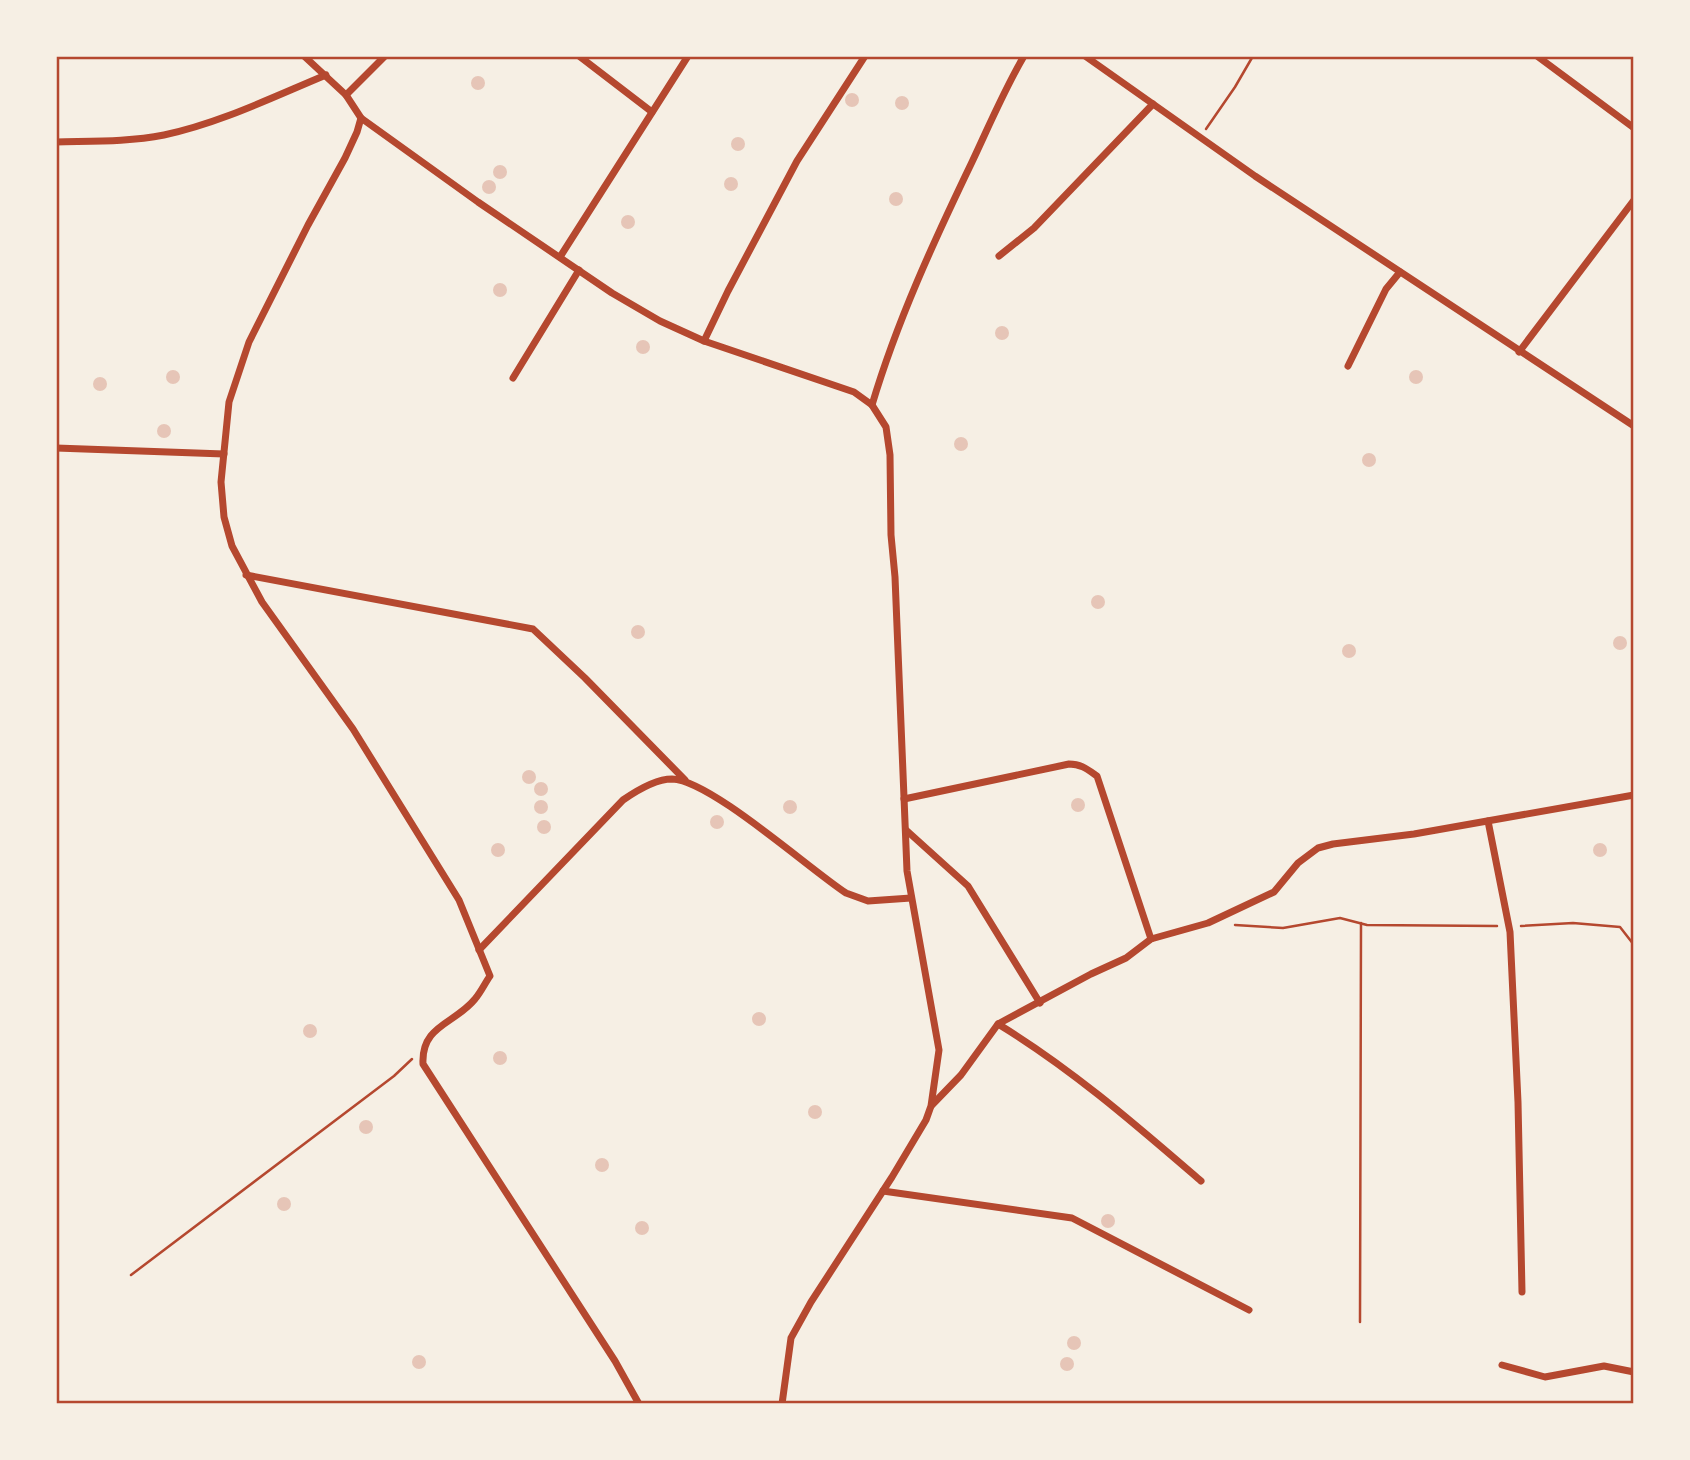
<svg xmlns="http://www.w3.org/2000/svg" width="1690" height="1460" font-family="'Exo 2',sans-serif">
<style>
.building{fill:#e6c5b7}
.lines{fill:none;stroke-linecap:round;stroke-linejoin:round}
.path{stroke:#b5482f;stroke-width:2.5}
.minor{stroke:#b5482f;stroke-width:7}
.neatline{fill:none;stroke:#b5482f;stroke-width:2.5}
</style>
<rect width="100%" height="100%" fill="#f6efe4"/>
<g class="building">
<circle cx="478" cy="83" r="7"/>
<circle cx="852" cy="100" r="7"/>
<circle cx="902" cy="103" r="7"/>
<circle cx="738" cy="144" r="7"/>
<circle cx="500" cy="172" r="7"/>
<circle cx="731" cy="184" r="7"/>
<circle cx="489" cy="187" r="7"/>
<circle cx="896" cy="199" r="7"/>
<circle cx="628" cy="222" r="7"/>
<circle cx="500" cy="290" r="7"/>
<circle cx="1002" cy="333" r="7"/>
<circle cx="643" cy="347" r="7"/>
<circle cx="1416" cy="377" r="7"/>
<circle cx="173" cy="377" r="7"/>
<circle cx="100" cy="384" r="7"/>
<circle cx="164" cy="431" r="7"/>
<circle cx="961" cy="444" r="7"/>
<circle cx="1369" cy="460" r="7"/>
<circle cx="1098" cy="602" r="7"/>
<circle cx="638" cy="632" r="7"/>
<circle cx="1620" cy="643" r="7"/>
<circle cx="1349" cy="651" r="7"/>
<circle cx="529" cy="777" r="7"/>
<circle cx="541" cy="789" r="7"/>
<circle cx="1078" cy="805" r="7"/>
<circle cx="541" cy="807" r="7"/>
<circle cx="790" cy="807" r="7"/>
<circle cx="717" cy="822" r="7"/>
<circle cx="544" cy="827" r="7"/>
<circle cx="1600" cy="850" r="7"/>
<circle cx="498" cy="850" r="7"/>
<circle cx="759" cy="1019" r="7"/>
<circle cx="310" cy="1031" r="7"/>
<circle cx="500" cy="1058" r="7"/>
<circle cx="815" cy="1112" r="7"/>
<circle cx="366" cy="1127" r="7"/>
<circle cx="602" cy="1165" r="7"/>
<circle cx="284" cy="1204" r="7"/>
<circle cx="1108" cy="1221" r="7"/>
<circle cx="642" cy="1228" r="7"/>
<circle cx="1074" cy="1343" r="7"/>
<circle cx="419" cy="1362" r="7"/>
<circle cx="1067" cy="1364" r="7"/>
</g>
<g class="lines">
<g class="path">
<polyline points="1206,129 1235,87 1253,56"/>
<polyline points="1235,925 1283,928 1340,918 1367,925 1497,926"/>
<polyline points="1521,926 1573,923 1620,927 1634,945"/>
<polyline points="131,1275 394,1076 412,1059"/>
<polyline points="1360,1322 1361,923"/>
</g>
<g class="minor">
<polyline points="304,56 346,95 361,118 478,202 612,293 660,321 704,341 854,392 872,405 886,427 890,455 891,535 895,577 907,871 939,1050 931,1106 926,1120 892,1177 811,1302 791,1338 782,1404"/>
<polyline points="579,56 652,112"/>
<polyline points="1085,56 1255,176 1634,426"/>
<polyline points="1537,56 1634,128"/>
<polyline points="346,95 385,56"/>
<path d="M361,118L357,132L345,158L308,225L249,342L229,402L221,482L224,517L232,546L262,602L353,729L459,900L490,976C485,983 481,992 475,999C455,1024 421,1025 423,1064L615,1361L639,1404"/>
<path d="M56,142C92,141 128,142 164,135C220,123 273,97 326,75"/>
<polyline points="999,256 1034,228 1153,104"/>
<polyline points="560,257 688,56"/>
<polyline points="704,341 728,291 797,161 865,56"/>
<polyline points="1519,352 1634,200"/>
<polyline points="1348,366 1386,289 1400,272"/>
<polyline points="513,378 579,270"/>
<path d="M872,405C897,321 934,241 972,162C989,126 1004,90 1024,56"/>
<polyline points="56,448 224,454"/>
<polyline points="246,575 533,629 585,678 685,780"/>
<path d="M904,799L1069,764C1081,764 1087,769 1097,776L1151,939"/>
<polyline points="1488,821 1510,932 1518,1102 1522,1292"/>
<polyline points="906,830 968,886 1040,1003"/>
<path d="M479,950L623,800C636,791 656,779 672,779C710,780 808,868 846,893L868,901L911,898"/>
<path d="M998,1024C1072,1069 1136,1125 1201,1181"/>
<polyline points="932,1105 961,1075 998,1024 1091,974 1126,958 1151,939 1208,923 1274,892 1298,863 1318,848 1333,844 1414,834 1634,795"/>
<polyline points="883,1191 1072,1218 1249,1310"/>
<polyline points="1502,1365 1545,1377 1604,1366 1634,1372"/>
</g>
</g>
<rect width="1690" height="1460" fill="none" stroke="#f6efe4" stroke-width="116"/>
<rect x="58" y="58" width="1574" height="1344" class="neatline"/>
</svg>
